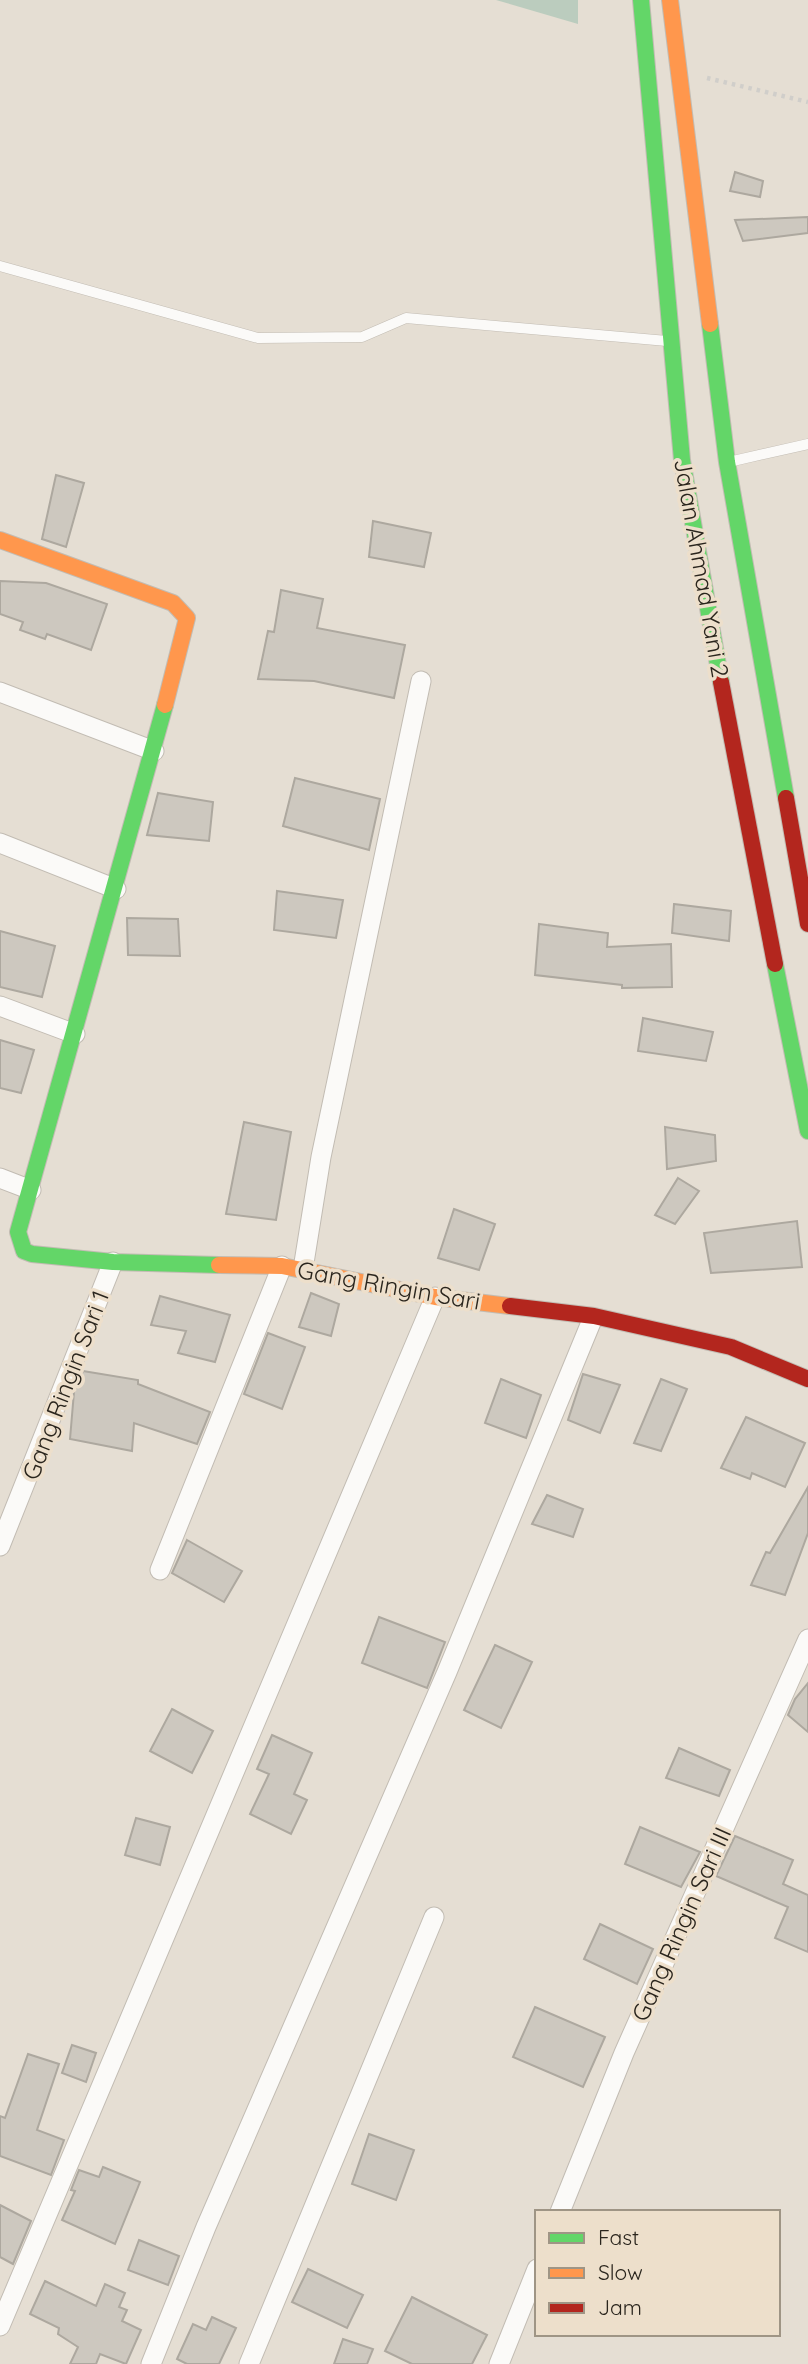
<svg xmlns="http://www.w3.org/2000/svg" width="808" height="2364" font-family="Quicksand,sans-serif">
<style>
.green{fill:#bbccbe}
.building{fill:#cdc8bf;stroke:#ada89f;stroke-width:2}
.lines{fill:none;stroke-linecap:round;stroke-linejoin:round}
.lane-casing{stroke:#c2bcb3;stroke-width:11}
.street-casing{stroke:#c2bcb3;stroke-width:21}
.fast-casing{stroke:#c2bcb3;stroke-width:18}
.slow-casing{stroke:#c2bcb3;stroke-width:18}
.jam-casing{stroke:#c2bcb3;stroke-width:18}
.path{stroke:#d0ceca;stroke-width:4.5;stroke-dasharray:3.5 5;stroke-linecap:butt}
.lane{stroke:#fbfaf8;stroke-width:10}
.street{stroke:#fbfaf8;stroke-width:19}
.fast{stroke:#63d668;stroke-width:16}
.slow{stroke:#ff974d;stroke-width:16}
.jam{stroke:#b3261e;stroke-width:16}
.labels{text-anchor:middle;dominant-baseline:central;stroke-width:7;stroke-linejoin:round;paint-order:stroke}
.street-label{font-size:24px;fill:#2a251d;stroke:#eddfcb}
</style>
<rect width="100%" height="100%" fill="#e5ded3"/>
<polygon class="green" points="496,0 578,0 578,24"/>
<g class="building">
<polygon points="735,172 763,181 760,197 730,191"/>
<polygon points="808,217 808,233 743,241 735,220"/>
<polygon points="56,475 84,483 66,547 42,539"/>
<polygon points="373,521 431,533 424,567 369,557"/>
<polygon points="0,581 46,583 107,604 91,650 47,634 45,639 20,630 23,622 0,614"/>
<polygon points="281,590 323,599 317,628 405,645 394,698 314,681 258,679 268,631 274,632"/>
<polygon points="295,778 380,799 369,850 283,826"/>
<polygon points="158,793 213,802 209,841 147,835"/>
<polygon points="277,891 343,900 336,938 274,930"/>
<polygon points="674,904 731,911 729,941 672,933"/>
<polygon points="127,918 178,919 180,956 128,955"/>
<polygon points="539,924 608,933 607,947 671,944 672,987 622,988 622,985 535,975"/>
<polygon points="0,931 55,946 42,997 0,987"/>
<polygon points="643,1018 713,1032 706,1061 638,1051"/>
<polygon points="0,1040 34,1050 21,1093 0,1088"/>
<polygon points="244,1122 291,1132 276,1220 226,1214"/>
<polygon points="665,1127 715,1135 716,1161 667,1169"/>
<polygon points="678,1178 699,1191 675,1224 655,1215"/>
<polygon points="454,1209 495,1224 479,1270 438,1258"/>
<polygon points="797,1221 802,1267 711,1273 704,1233"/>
<polygon points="311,1293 339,1304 331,1336 299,1327"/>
<polygon points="160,1296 230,1315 215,1362 178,1353 186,1331 151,1325"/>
<polygon points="268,1333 305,1347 282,1409 244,1394"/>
<polygon points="83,1371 138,1380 138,1384 210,1412 197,1444 134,1423 132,1451 70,1439 74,1392"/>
<polygon points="583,1374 620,1385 600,1433 568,1420"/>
<polygon points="501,1379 541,1395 526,1438 485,1423"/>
<polygon points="661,1379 687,1389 661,1451 634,1443"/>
<polygon points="746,1417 805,1443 785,1487 752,1473 750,1479 721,1468"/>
<polygon points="808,1487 808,1533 785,1595 751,1585 766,1552 770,1553"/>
<polygon points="547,1495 583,1509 573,1537 532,1524"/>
<polygon points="187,1540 242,1571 224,1602 172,1573"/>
<polygon points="379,1617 445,1642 427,1688 362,1663"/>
<polygon points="495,1645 532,1662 501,1728 464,1710"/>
<polygon points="808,1683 808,1732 788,1715 795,1699"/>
<polygon points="172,1709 213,1731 192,1773 150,1751"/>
<polygon points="272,1735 312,1753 294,1794 307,1800 291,1834 250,1814 269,1774 257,1769"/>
<polygon points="679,1748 730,1770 719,1796 666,1778"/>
<polygon points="136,1818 170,1827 160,1865 125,1855"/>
<polygon points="640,1827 700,1852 681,1887 625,1864"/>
<polygon points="735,1836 793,1860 783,1884 808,1895 808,1952 775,1938 788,1907 716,1876"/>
<polygon points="600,1924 653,1949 637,1984 584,1959"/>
<polygon points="535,2007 605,2037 583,2087 513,2057"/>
<polygon points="72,2045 96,2053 86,2082 62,2073"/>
<polygon points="28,2054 59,2064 37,2130 64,2140 51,2175 0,2156 0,2116 5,2118"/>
<polygon points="369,2134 414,2150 396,2200 352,2184"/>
<polygon points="103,2167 140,2182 115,2244 62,2220 75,2191 71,2190 79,2170 99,2177"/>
<polygon points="0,2205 31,2221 13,2264 0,2257"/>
<polygon points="139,2240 179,2256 168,2285 128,2270"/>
<polygon points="308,2269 363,2295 347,2328 292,2302"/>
<polygon points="45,2281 96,2306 105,2284 125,2293 119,2307 127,2310 122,2321 141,2330 126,2364 100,2354 96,2364 70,2364 78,2347 58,2334 59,2328 30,2314"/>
<polygon points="412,2297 487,2335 472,2364 412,2364 385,2351"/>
<polygon points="212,2317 236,2328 219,2364 187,2364 177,2359 193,2324 206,2330"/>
<polygon points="343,2339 373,2349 367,2364 334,2364"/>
</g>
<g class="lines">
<g class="lane-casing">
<g id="lane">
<polyline points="0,266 258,338 362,337 406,318 667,341"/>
<polyline points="733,461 808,444"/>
</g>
</g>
<g class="street-casing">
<g id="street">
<polyline points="0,692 154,751"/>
<polyline points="0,843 116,889"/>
<polyline points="0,1006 75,1034"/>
<polyline points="0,1178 31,1190"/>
<polyline points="303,1269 321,1157 421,681"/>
<polyline points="0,1546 113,1262"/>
<polyline points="160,1570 282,1266"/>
<polyline points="560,2212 624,2053 808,1639"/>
<polyline points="0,2326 435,1297"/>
<polyline points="151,2364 206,2227 447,1672 592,1320"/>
<polyline points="249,2364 434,1917"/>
<polyline points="499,2364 537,2269"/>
</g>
</g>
<g class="fast-casing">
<g id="fast">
<polyline points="641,0 682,460 721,682"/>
<polyline points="710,324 727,462 786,798"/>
<polyline points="165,705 18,1232 24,1251 32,1254 113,1262 219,1265"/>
<polyline points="775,964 808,1131"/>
</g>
</g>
<g class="slow-casing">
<g id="slow">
<polyline points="670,0 710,324"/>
<polyline points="0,540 173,603 187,618 165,705"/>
<polyline points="219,1265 282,1266 435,1297 510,1306"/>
</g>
</g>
<g class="jam-casing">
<g id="jam">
<polyline points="721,682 775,964"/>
<polyline points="786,798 808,924"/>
<polyline points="510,1306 594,1316 731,1347 808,1379"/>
</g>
</g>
<polyline class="path" points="707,78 808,102"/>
<use href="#lane" class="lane"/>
<use href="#street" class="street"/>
<use href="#fast" class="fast"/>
<use href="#slow" class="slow"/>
<use href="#jam" class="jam"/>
</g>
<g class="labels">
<g class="street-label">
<text transform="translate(702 568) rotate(80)">Jalan Ahmad Yani 2</text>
<text transform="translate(389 1285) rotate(10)">Gang Ringin Sari</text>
<text transform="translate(65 1385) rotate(-69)">Gang Ringin Sari 1</text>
<text transform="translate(681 1924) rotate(-66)">Gang Ringin Sari III</text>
</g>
</g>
<rect x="535" y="2210" width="245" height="126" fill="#eddfcb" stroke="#9f9585" stroke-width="2"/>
<rect x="549" y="2233" width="35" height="10" fill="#63d668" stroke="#9f9585" stroke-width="2"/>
<text x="598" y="2245" font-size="21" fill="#2a251d">Fast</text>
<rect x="549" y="2268" width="35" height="10" fill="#ff974d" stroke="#9f9585" stroke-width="2"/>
<text x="598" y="2280" font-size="21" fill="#2a251d">Slow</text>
<rect x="549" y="2303" width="35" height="10" fill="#b3261e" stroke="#9f9585" stroke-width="2"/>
<text x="598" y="2315" font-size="21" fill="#2a251d">Jam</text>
</svg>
